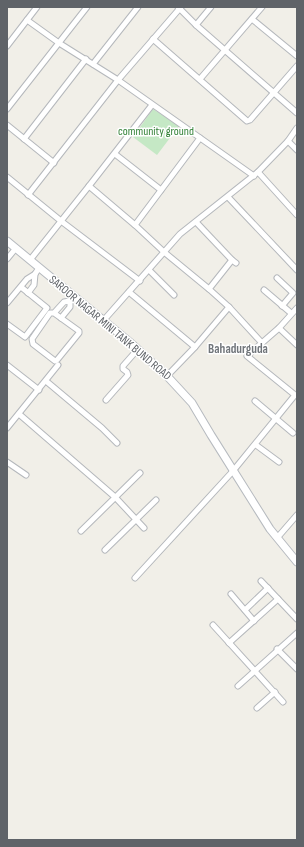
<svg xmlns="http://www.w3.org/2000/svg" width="304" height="847" font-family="'Sofia Sans Condensed',sans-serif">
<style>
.green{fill:#c5e8c5}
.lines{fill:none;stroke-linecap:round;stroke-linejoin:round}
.street-casing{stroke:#b5b8bc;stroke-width:7}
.secondary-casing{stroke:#b6babf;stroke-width:9}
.street{stroke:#fff;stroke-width:5}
.secondary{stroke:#fff;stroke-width:7}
.labels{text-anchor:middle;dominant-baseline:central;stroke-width:3;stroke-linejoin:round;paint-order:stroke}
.park-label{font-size:12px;fill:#348238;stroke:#fff}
.street-label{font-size:12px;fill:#5f6368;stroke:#fff}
.neighbourhood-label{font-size:13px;font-weight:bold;fill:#70757a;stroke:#fff}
</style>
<rect width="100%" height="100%" fill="#f1efe8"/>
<polygon class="green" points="153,109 179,126 157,155 133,137"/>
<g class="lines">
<g class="street-casing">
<g id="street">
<polyline points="178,7 196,25 297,113"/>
<polyline points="252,19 297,56"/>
<polyline points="27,20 59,43 118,80 254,176"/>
<polyline points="196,25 211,7"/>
<polyline points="153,39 247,121 250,120 297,66"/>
<polyline points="7,46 37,7"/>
<polyline points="93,64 138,7"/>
<polyline points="200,79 262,7"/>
<polyline points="7,109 87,7"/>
<polyline points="7,125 54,163"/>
<polyline points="24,139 86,59"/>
<polyline points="288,141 297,150"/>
<polyline points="115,154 161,190"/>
<polyline points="258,172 288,141 297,128"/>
<polyline points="7,177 61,221 140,281"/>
<polyline points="89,186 152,105"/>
<polyline points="28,195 118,80 181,7"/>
<polyline points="228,197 297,270"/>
<polyline points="196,222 232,260"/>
<polyline points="135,225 200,138"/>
<polyline points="7,259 16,248"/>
<polyline points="30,260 89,186 135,225 164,252 209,289 229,307 262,343"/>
<polyline points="149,270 174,295"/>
<polyline points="277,278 293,293 282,306"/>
<polyline points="209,289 232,260 236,263"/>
<polyline points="264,290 291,313"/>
<polyline points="129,292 195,347"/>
<polyline points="28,293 34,285 35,274"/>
<polyline points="7,303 27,279 35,274 39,268"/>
<polyline points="54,313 79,331 79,333 57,360 55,361 33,344 32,339 50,313 54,313 64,302 70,301"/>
<polyline points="61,318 70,307 70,301 72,299"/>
<polyline points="103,321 180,234 258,172 297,215"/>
<polyline points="7,324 25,337 47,308 21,287"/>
<polyline points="279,328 297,345"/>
<polyline points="7,365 39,390"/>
<polyline points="167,376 195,347 229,307"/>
<polyline points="46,381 102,428 117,443"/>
<polyline points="106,400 128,375 127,372 123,369 123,366 138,349"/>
<polyline points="255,401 293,433"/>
<polyline points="19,414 115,497 144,528"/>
<polyline points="7,428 58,365"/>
<polyline points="256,445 279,462"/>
<polyline points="7,462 26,475"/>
<polyline points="81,531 140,473"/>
<polyline points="277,538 297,515"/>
<polyline points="105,550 156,500"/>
<polyline points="135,578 233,471 295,395 247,356 279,328 297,308"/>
<polyline points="261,581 278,599"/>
<polyline points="231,594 254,621"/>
<polyline points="245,610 268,588"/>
<polyline points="213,625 283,702"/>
<polyline points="229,643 278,599 297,619"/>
<polyline points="277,649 297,669"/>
<polyline points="238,686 297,633"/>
<polyline points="257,708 275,692"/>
</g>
</g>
<g class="secondary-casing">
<polyline id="secondary" points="7,241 132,344 167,376 192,403 211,435 270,529 297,562"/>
</g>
<use href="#street" class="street"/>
<use href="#secondary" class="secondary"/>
</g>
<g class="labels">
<g class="park-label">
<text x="156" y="131">community ground</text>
</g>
<g class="street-label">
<text transform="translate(110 328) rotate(40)">SAROOR NAGAR MINI TANK BUND ROAD</text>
</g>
<g class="neighbourhood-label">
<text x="238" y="349">Bahadurguda</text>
</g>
</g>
<rect width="304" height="847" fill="none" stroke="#5f6368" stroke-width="16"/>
</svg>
